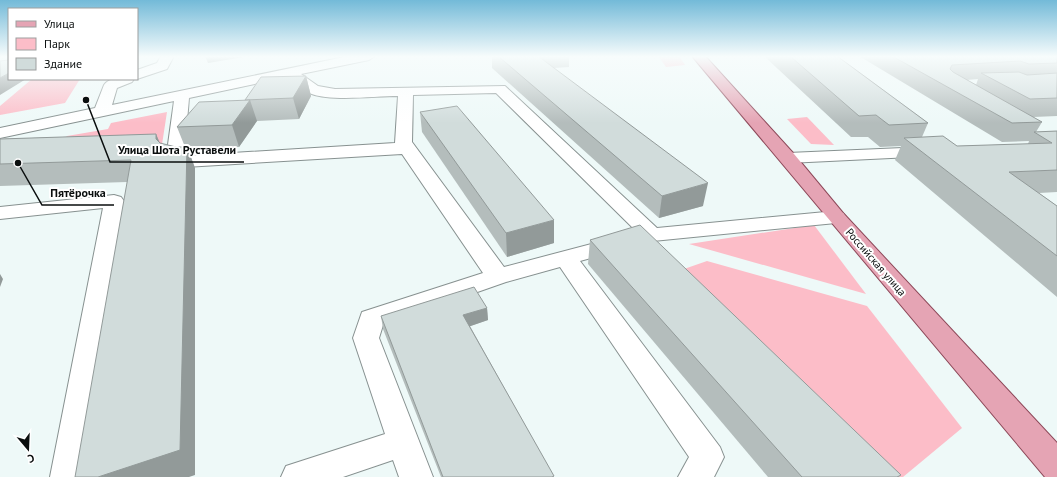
<svg xmlns="http://www.w3.org/2000/svg" width="1057" height="477" font-family="'PT Sans',sans-serif">
<style>
.green{fill:#fcbdc8}
.lines{fill:none;stroke-linecap:round;stroke-linejoin:round}
.minor-casing{stroke:#879190;stroke-width:2}
.major-casing{stroke:#8d4859;stroke-width:2}
.minor{fill:#fff;fill-rule:evenodd}
.major{fill:#e5a4b4;fill-rule:evenodd}
.wall{fill:#b4bdbc;fill-rule:evenodd}
.shaded-wall{fill:#929a99}
.building{fill:#d1dcdb;stroke:#929a99}
.labels{text-anchor:middle;dominant-baseline:central;stroke-width:4;stroke-linejoin:round;paint-order:stroke}
.street-label{font-size:11px;fill:#0a0e0e;stroke:#fff}
.leader{fill:none;stroke:#0a0e0e;stroke-width:1.5}
.callout-dot{fill:#0a0e0e;stroke:#fff;stroke-width:1.5}
.callout-label{font-size:12px;text-anchor:middle;font-weight:bold;fill:#0a0e0e;stroke:#fff;stroke-width:4;stroke-linejoin:round;paint-order:stroke}
</style>
<rect width="100%" height="100%" fill="#eef9f8"/>
<g class="green">
<polygon points="658,56 679,56 685,65 666,67"/>
<polygon points="32,79 80,79 65,103 0,115 0,106"/>
<polygon points="167,112 161,151 49,153 67,136 108,129 111,123"/>
<polygon points="807,117 834,145 811,144 787,119"/>
<polygon points="814,225 866,294 689,244"/>
<polygon points="707,261 867,306 962,428 903,477 897,477 684,269"/>
</g>
<g class="lines">
<g class="minor-casing">
<g id="minor">
<polygon points="161,56 174,56 167,69 137,79 136,79 137,70 157,63"/>
<path d="M349,56H375L369,60L301,74L318,86L335,89L505,86L657,228L836,211L843,213L846,217L843,221L836,223L653,241L580,261L720,447L724,457L714,477H678L689,457L560,267L506,282L383,325L379,338L433,477H399L393,460L343,477H281L286,466L385,434L353,338L362,312L483,273L402,154L185,167L169,163L166,159L174,101L0,138V128L95,108L104,85C110,76 125,79 134,79L132,82L117,88L112,105ZM287,77C294,82 301,90 309,93C330,102 375,96 398,96L395,143L184,156L189,98ZM496,93L637,232L504,267L412,142L413,95Z"/>
<polygon points="926,147 932,148 935,152 932,156 788,163 782,162 779,158 782,154 788,153"/>
<polygon points="114,195 121,197 124,201 84,477 50,477 103,208 0,219 0,207"/>
</g>
</g>
<g class="major-casing">
<polygon id="major" points="692,56 705,56 794,154 843,213 1057,443 1057,477 1045,477"/>
</g>
<use href="#minor" class="minor"/>
<use href="#major" class="major"/>
</g>
<g class="wall">
<polygon points="492,56 569,56 569,67 553,68 703,206 659,218 492,68"/>
<path d="M764,56H837L928,123L922,137L957,146L1028,144L1029,141L1002,142L859,56H1057V116L1033,117L1042,122L1036,132L1057,131V192L1039,193L1057,206V297L895,160L901,146L880,147L868,137H851ZM978,79L976,85L966,80Z"/>
<polygon points="306,76 311,96 299,119 257,121 239,147 188,149 195,168 195,475 127,182 0,186 0,139 156,134 160,144 176,147 185,147 177,127"/>
<polygon points="420,112 554,243 507,257 422,132"/>
<polygon points="590,240 900,477 768,477 588,264"/>
<polygon points="487,308 488,320 470,326 554,477 441,477 383,329 381,316"/>
</g>
<g class="shaded-wall">
<polygon points="205,56 250,56 208,63"/>
<polygon points="9,73 9,79 26,79 0,95 0,78"/>
<polygon points="306,76 311,96 299,119 293,98"/>
<polygon points="250,100 257,121 239,147 232,125"/>
<polygon points="156,134 165,155 156,139"/>
<polygon points="187,147 195,168 195,475 189,477 98,477"/>
<polygon points="708,183 703,206 659,218 662,196"/>
<polygon points="554,220 554,243 507,257 506,233"/>
<polygon points="0,274 3,279 0,287"/>
<polygon points="487,308 488,320 465,328 463,315"/>
</g>
<g class="building">
<polygon points="498,56 538,56 708,183 662,196"/>
<polygon points="790,56 837,56 928,123 889,125 876,115 859,116"/>
<polygon points="892,56 1057,56 1057,63 1029,64 1020,61 952,65 950,69 953,72 1042,122 1012,123"/>
<polygon points="9,60 9,73 0,78 0,61"/>
<polygon points="1019,72 1027,75 1057,73 1057,98 1030,99 981,73"/>
<polygon points="306,76 293,98 245,100 261,77"/>
<polygon points="250,100 232,125 177,127 199,102"/>
<polygon points="457,106 554,220 506,233 420,112"/>
<polygon points="1057,131 1057,170 1009,172 1057,206 1057,256 904,138 943,136 957,146 1052,143 1034,132"/>
<polygon points="156,134 156,139 160,143 176,147 187,147 180,450 98,477 75,477 131,160 0,164 0,139"/>
<polygon points="640,225 901,475 897,477 802,477 590,240"/>
<polygon points="474,287 487,308 463,315 554,476 552,477 443,477 381,316"/>
</g>
<linearGradient id="sky" x2="0" y2="1"><stop stop-color="#73bad8"/><stop offset="0.46" stop-color="#f7fcfc"/><stop offset="1" stop-color="#f7fcfc" stop-opacity="0"/></linearGradient>
<rect width="1057" height="123" fill="url(#sky)"/>
<g class="labels">
<g class="street-label">
<text transform="translate(876 262) rotate(49)">Российская улица</text>
</g>
</g>
<path class="leader" d="M86 100L110 162H244M18 163L42 205H114"/>
<g class="callout-dot">
<circle cx="86" cy="100" r="4"/>
<circle cx="18" cy="163" r="4"/>
</g>
<g class="callout-label">
<text x="177" y="154">Улица Шота Руставели</text>
<text x="78" y="197">Пятёрочка</text>
</g>
<rect x="8" y="8" width="130" height="72" fill="#ffffff" stroke="#9d9f9f"/>
<rect x="16" y="21" width="20" height="6" fill="#e5a4b4" stroke="#9d9f9f"/>
<text x="44" y="28" font-size="12" fill="#0a0e0e">Улица</text>
<rect x="16" y="38" width="20" height="12" fill="#fcbdc8" stroke="#9d9f9f"/>
<text x="44" y="48" font-size="12" fill="#0a0e0e">Парк</text>
<rect x="16" y="58" width="20" height="12" fill="#d1dcdb" stroke="#9d9f9f"/>
<text x="44" y="68" font-size="12" fill="#0a0e0e">Здание</text>
<g transform="translate(28 449) rotate(161)" stroke="#ffffff" stroke-width="3" paint-order="stroke">
<path d="M0-3L7 15L0 10L-7 15Z" fill="#0a0e0e"/>
<text y="-6" font-size="11" font-weight="bold" text-anchor="middle" fill="#0a0e0e">С</text>
</g>
</svg>
